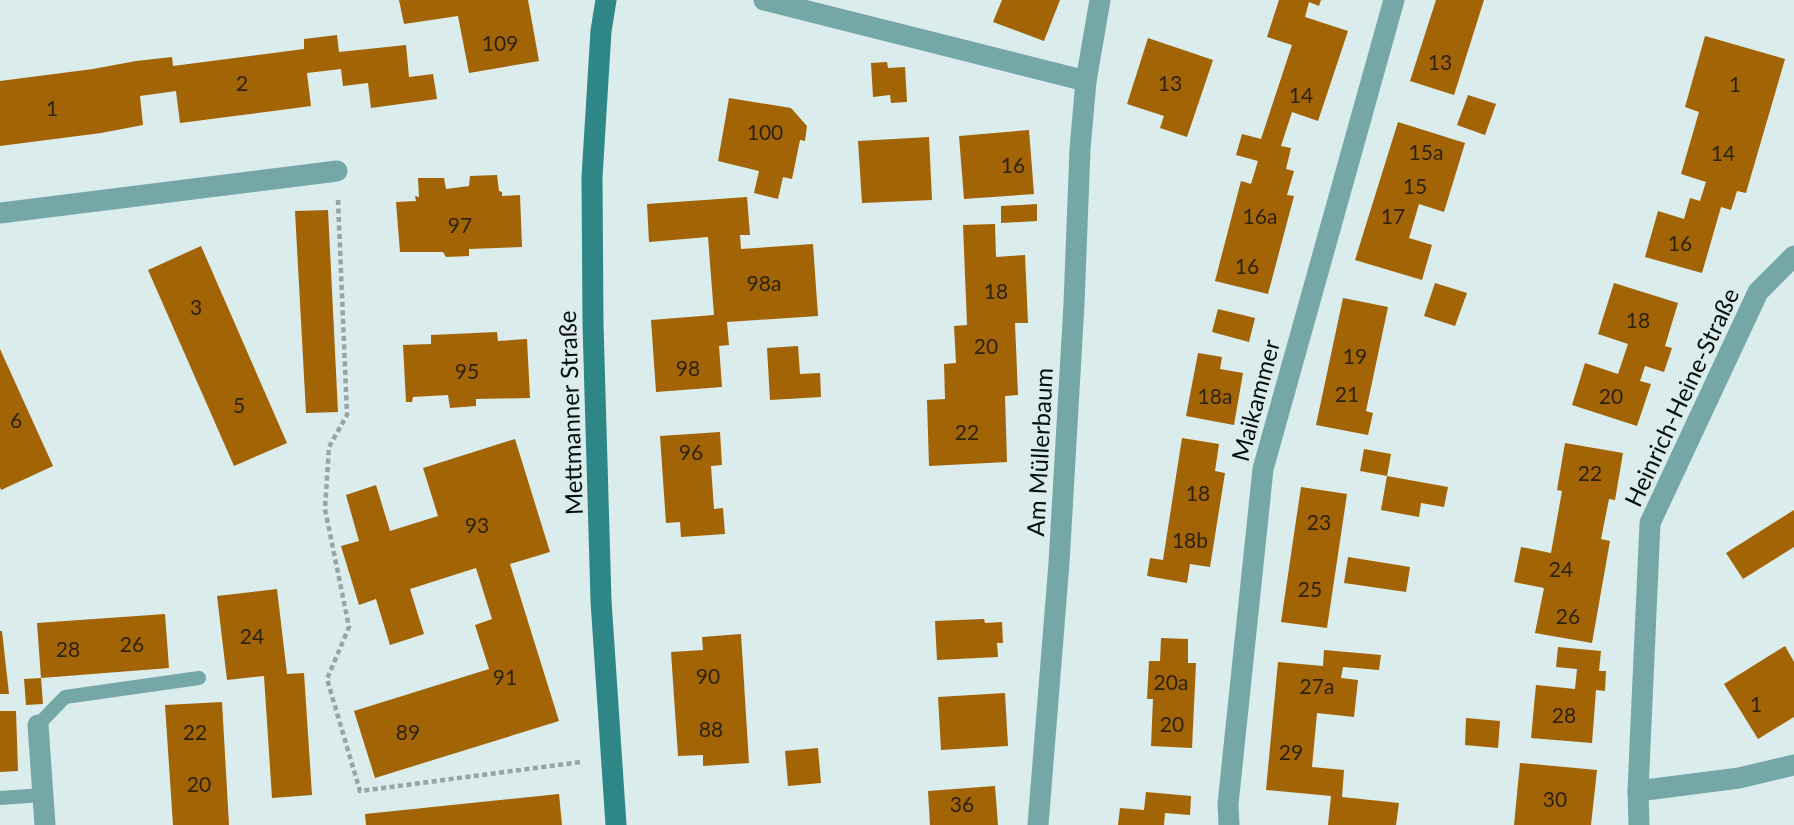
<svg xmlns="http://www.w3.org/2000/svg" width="1794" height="825" font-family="Lato,sans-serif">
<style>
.building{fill:#a26405}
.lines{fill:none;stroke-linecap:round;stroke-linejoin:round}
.path{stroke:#96a4a3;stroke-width:4.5;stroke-dasharray:5 3.5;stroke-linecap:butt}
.lane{stroke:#74a7a6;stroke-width:14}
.street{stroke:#74a7a6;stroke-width:21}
.secondary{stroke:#2e8786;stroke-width:21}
.labels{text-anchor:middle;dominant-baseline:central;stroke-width:5;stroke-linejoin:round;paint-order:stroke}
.number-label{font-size:21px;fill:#2e230b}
.street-label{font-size:24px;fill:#070d0d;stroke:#daeceb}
</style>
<rect width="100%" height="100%" fill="#daeceb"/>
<g class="building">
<polygon points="399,0 528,0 539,61 469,73 458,16 404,24"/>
<polygon points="1002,0 1060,0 1044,41 993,22"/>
<polygon points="1279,0 1321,0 1319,6 1309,2 1305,17 1348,31 1318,121 1292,112 1281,146 1291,148 1286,169 1294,171 1287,195 1294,196 1268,294 1215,281 1241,181 1251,184 1258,161 1236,155 1242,134 1261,139 1292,45 1267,37"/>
<polygon points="1436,0 1484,0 1454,95 1410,81"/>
<polygon points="337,35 339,52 406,45 409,77 433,74 437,99 371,108 368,83 343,86 341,69 307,73 311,106 180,123 176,91 140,96 143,125 101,133 0,146 0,81 93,69 136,61 172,57 173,66 304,49 304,39"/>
<polygon points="1705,36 1785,59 1746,193 1737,191 1731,210 1721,207 1702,273 1645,257 1658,211 1684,219 1690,198 1700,201 1706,182 1681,174 1699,112 1685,107"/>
<polygon points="1148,38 1213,60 1187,137 1160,128 1164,116 1127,104"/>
<polygon points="887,62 888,68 905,67 907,102 891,103 890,95 873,97 871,63"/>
<polygon points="1468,95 1496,104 1485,135 1457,125"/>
<polygon points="729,98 791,108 807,126 805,141 800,140 792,179 783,177 778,199 754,193 759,171 718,161"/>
<polygon points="1398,122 1465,143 1444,212 1419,204 1409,238 1432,245 1422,280 1355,260"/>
<polygon points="1029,130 1034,194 964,199 959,136"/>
<polygon points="929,137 932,200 862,203 858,141"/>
<polygon points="497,175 499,191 502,192 502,196 520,195 522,247 469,249 469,256 446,257 443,252 400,252 396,202 416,201 415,196 419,197 418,178 444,178 446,189 469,186 470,176"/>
<polygon points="747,197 750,235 740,235 741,249 813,244 818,316 727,322 729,345 719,346 722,387 656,392 651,320 714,315 708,237 649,242 647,204"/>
<polygon points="1037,204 1037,221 1001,223 1001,206"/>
<polygon points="328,210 338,412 306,413 295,211"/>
<polygon points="995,224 996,257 1025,255 1028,323 1015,323 1018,395 1005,396 1007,462 929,466 927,400 945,399 944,364 956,363 954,326 967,325 963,225"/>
<polygon points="201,246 287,443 234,466 148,270"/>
<polygon points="1435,283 1467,293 1455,326 1424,316"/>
<polygon points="1614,283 1678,303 1665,346 1672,348 1664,372 1645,366 1640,381 1651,384 1637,426 1572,405 1585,363 1618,374 1628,344 1598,334"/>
<polygon points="1343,298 1388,307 1366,411 1373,413 1368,435 1316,425"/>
<polygon points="1218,309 1255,318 1249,342 1212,332"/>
<polygon points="497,332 498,341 527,339 530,398 476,399 476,406 450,408 448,395 413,397 412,402 406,402 403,345 431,344 431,335"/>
<polygon points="798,346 800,374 820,373 821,397 770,400 767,348"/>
<polygon points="0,349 53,466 1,490 0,487"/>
<polygon points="1198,353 1222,357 1220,369 1243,373 1234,425 1186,416"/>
<polygon points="720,432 722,465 711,466 714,509 723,508 725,534 681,537 680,522 666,523 660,436"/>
<polygon points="1182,438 1219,444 1215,471 1225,473 1210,567 1190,564 1187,583 1147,576 1150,558 1163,560"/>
<polygon points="515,439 550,552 510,564 559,721 375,778 354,711 489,669 475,625 492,619 476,568 410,589 424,634 390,645 376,599 359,605 341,546 359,541 346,495 376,485 390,531 438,516 423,468"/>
<polygon points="1565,443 1623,453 1615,500 1609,499 1601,539 1610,541 1592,643 1535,633 1544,588 1514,582 1521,547 1551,553 1562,491 1557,490"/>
<polygon points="1364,449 1391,454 1387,476 1360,471"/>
<polygon points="1387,476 1448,487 1444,507 1421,503 1419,517 1381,510"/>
<polygon points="1301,487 1347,494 1327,628 1281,622"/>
<polygon points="1794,510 1794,547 1743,579 1726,553"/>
<polygon points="1348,557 1410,567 1406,592 1344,583"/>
<polygon points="277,589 287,674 304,673 312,795 272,798 264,676 227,680 217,596"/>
<polygon points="165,614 169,668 41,678 37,623"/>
<polygon points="984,619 985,623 1002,622 1003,643 997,643 998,657 937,660 935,621"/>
<polygon points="0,631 2,631 9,694 0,694"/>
<polygon points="741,634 749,763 703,766 703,755 678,756 671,652 703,650 702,637"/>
<polygon points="1161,638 1188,639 1188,663 1196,663 1192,748 1151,746 1153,699 1147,699 1149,661 1160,661"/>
<polygon points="1785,646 1794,662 1794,717 1758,739 1724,684"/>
<polygon points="1558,647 1601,651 1599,671 1606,671 1605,691 1596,690 1592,743 1531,738 1536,685 1575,689 1577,669 1556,667"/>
<polygon points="1324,650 1381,655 1379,670 1343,667 1341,678 1358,680 1354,717 1317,713 1312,767 1344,770 1342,797 1399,803 1396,825 1328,825 1331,796 1266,790 1278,662 1323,666"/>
<polygon points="41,678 43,704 26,705 24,679"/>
<polygon points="1005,693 1008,746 941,750 938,697"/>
<polygon points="222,702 229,825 173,825 165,705"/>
<polygon points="0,711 16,711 18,771 0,772"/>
<polygon points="1466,718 1500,721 1498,748 1465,745"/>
<polygon points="818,748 821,783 788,786 785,751"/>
<polygon points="1520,763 1597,770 1591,825 1514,825"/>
<polygon points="995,786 998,825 930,825 928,791"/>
<polygon points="1146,792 1191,796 1190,815 1165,813 1164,825 1118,825 1120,808 1144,810"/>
<polygon points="559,794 562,825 366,825 365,814"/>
</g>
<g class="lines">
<polyline class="path" points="338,200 347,415 329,447 325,509 349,627 327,679 360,791 581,762"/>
<g class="lane">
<polyline points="38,725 65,697 199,678"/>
<polyline points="0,798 43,795"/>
</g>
<g class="street">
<polyline points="764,0 1086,81"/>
<polyline points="0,213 337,171"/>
<polyline points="38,725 45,825"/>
<polyline points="1638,791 1739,778 1794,765"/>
<polyline points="1038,825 1059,563 1074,304 1080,149 1086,81 1100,0"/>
<polyline points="1229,825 1228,804 1263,469 1394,0"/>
<polyline points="1639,825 1638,791 1650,523 1758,292 1794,256"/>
</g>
<polyline class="secondary" points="606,0 601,31 592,177 593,324 601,601 616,825"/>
</g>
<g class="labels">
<g class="number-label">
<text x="500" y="42">109</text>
<text x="1440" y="61">13</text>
<text x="242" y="82">2</text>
<text x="1170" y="82">13</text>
<text x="1735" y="83">1</text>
<text x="1301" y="94">14</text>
<text x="52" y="107">1</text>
<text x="765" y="131">100</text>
<text x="1426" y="151">15a</text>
<text x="1723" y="152">14</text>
<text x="1013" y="164">16</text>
<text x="1415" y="185">15</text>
<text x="1260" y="215">16a</text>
<text x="1393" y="215">17</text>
<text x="460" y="224">97</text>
<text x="1680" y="242">16</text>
<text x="1247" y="265">16</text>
<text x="764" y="282">98a</text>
<text x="996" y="290">18</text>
<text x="196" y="306">3</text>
<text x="1638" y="319">18</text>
<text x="986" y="345">20</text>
<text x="1355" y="355">19</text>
<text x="688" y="367">98</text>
<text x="467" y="370">95</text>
<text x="1347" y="393">21</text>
<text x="1215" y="395">18a</text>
<text x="1611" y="395">20</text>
<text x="239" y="404">5</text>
<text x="16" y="419">6</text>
<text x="967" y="431">22</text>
<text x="691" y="451">96</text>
<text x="1590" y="472">22</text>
<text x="1198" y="492">18</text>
<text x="1319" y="521">23</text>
<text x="477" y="524">93</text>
<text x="1190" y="539">18b</text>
<text x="1561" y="568">24</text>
<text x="1310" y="588">25</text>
<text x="1568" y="615">26</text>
<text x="252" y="635">24</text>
<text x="132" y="643">26</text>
<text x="68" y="648">28</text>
<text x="708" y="675">90</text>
<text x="505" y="676">91</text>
<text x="1171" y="681">20a</text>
<text x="1317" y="685">27a</text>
<text x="1756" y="703">1</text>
<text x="1564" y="714">28</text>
<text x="1172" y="723">20</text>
<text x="711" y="728">88</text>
<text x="195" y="731">22</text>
<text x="408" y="731">89</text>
<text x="1291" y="751">29</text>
<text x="199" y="783">20</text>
<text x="1555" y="798">30</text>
<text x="962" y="803">36</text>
</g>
<g class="street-label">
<text transform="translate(1681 397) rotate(-65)">Heinrich-Heine-Straße</text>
<text transform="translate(1255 400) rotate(-75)">Maikammer</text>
<text transform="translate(570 413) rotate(-92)">Mettmanner Straße</text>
<text transform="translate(1039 452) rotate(-87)">Am Müllerbaum</text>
</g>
</g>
</svg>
